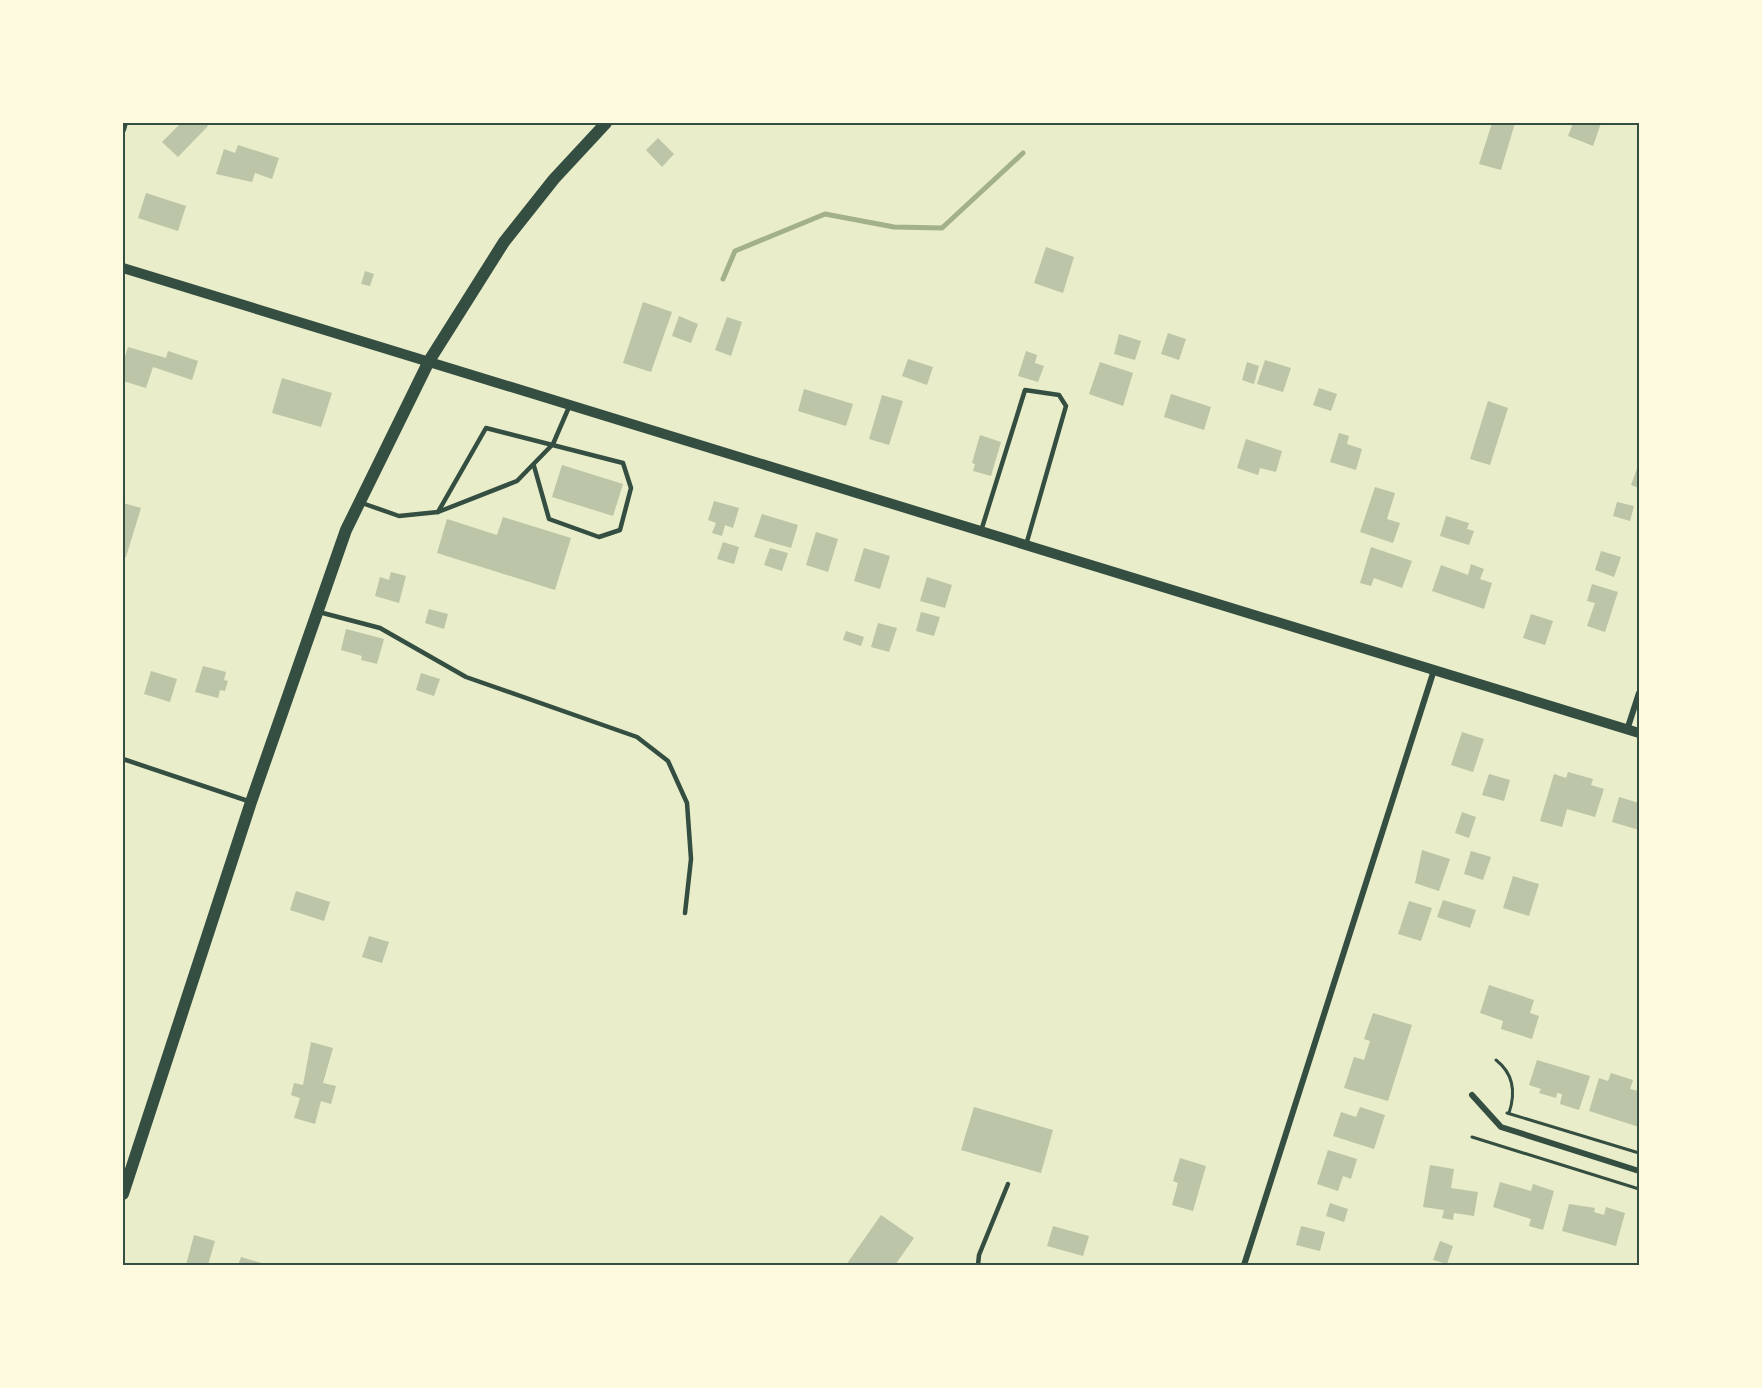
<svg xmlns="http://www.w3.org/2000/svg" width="1762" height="1388" font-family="'PT Sans Narrow',sans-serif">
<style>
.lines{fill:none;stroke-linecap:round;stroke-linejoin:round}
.stream{stroke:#a3b18a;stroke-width:5}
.building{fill:#bcc5a7}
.path{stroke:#344e41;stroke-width:3}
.service{stroke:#344e41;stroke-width:4.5}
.minor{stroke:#344e41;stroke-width:6}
.tertiary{stroke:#344e41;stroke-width:10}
.secondary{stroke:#344e41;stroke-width:12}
.neatline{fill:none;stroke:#344e41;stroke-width:2}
</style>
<rect width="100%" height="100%" fill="#e9edc9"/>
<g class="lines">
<polyline class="stream" points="723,279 735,251 825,214 894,227 942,228 1023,153"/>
</g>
<g class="building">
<polygon points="181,123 205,123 208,126 178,157 162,142"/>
<polygon points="1492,123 1515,123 1501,170 1479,164"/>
<polygon points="1573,123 1601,123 1593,146 1568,136"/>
<polygon points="658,138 674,154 662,167 646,150"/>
<polygon points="238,145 279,158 272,179 255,173 252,182 216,174 224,149 235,153"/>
<polygon points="146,193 186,206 178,231 138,218"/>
<polygon points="1046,247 1074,257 1063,293 1034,283"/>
<polygon points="365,271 374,274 370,286 361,284"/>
<polygon points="643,302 672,312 651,372 623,363"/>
<polygon points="679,316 698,324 691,343 672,336"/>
<polygon points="727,317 742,322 731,356 715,350"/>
<polygon points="1168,333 1186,339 1179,360 1161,354"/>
<polygon points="1119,334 1141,341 1135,360 1114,354"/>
<polygon points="128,347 166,358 168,351 198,361 192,380 153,367 146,388 123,381 123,363"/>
<polygon points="1026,351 1037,355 1035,363 1044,366 1038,382 1018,376"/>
<polygon points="908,359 933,367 927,385 902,376"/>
<polygon points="1265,360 1291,368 1283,392 1257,384"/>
<polygon points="1100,362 1133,373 1123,406 1089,394"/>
<polygon points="1247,362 1259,366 1254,384 1242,380"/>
<polygon points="282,378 332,393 321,427 272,413"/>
<polygon points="1319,388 1337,394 1331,411 1313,405"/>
<polygon points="804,389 853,404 846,426 798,411"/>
<polygon points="1171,394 1211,407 1204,430 1164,417"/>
<polygon points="882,395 903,401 889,445 869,439"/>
<polygon points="1488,401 1508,408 1490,465 1470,459"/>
<polygon points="1339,433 1349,436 1347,444 1362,449 1356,470 1330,462"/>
<polygon points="980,435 1001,442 991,476 973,471 975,464 972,463"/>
<polygon points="1246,439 1282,451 1276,472 1260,468 1258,475 1237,468"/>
<polygon points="1639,463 1639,488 1631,485"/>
<polygon points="562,465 623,484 613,516 552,497"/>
<polygon points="1375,487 1395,493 1387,519 1400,523 1393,543 1360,532"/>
<polygon points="714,501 739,508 733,528 725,525 722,536 712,533 716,523 708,520"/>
<polygon points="1617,502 1634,506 1630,521 1613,516"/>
<polygon points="123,503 141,508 126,557 123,556"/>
<polygon points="762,514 798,525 791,548 754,537"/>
<polygon points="1446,516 1469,523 1467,529 1474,531 1469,545 1440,536"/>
<polygon points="503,517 571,538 555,590 437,553 447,519 497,535"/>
<polygon points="816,532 838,539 828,572 806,565"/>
<polygon points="723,542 739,547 734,564 717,559"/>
<polygon points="1371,547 1412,561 1402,588 1374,578 1371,586 1360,583"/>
<polygon points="770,548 788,553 782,571 764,565"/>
<polygon points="864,548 890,556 880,589 854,581"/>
<polygon points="1601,551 1621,557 1614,577 1595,570"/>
<polygon points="1471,564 1484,569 1480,579 1492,583 1484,609 1432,591 1441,565 1468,575"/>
<polygon points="391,572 406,576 399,603 375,596 380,577 389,580"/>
<polygon points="927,577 952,585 945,608 920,601"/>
<polygon points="1592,584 1618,592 1605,632 1587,626 1595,603 1587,601"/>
<polygon points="429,609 448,614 444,629 425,623"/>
<polygon points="921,612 940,617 934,636 916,631"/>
<polygon points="1531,614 1553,621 1545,645 1523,638"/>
<polygon points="878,623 897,628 889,652 871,647"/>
<polygon points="346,629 384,639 377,664 361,660 362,656 341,650"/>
<polygon points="846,631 864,637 861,646 843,640"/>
<polygon points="203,666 226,672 224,680 228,681 225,691 220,690 218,698 195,692"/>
<polygon points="151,671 177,679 170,702 144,694"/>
<polygon points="421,673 440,679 434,696 416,690"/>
<polygon points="1462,732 1484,739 1473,772 1451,765"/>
<polygon points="1568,772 1593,779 1591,785 1604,789 1595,817 1567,809 1562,827 1540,821 1554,774 1566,778"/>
<polygon points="1489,774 1510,780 1504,801 1482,795"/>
<polygon points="1619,797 1639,803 1639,830 1612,822"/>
<polygon points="1462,812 1476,817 1469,838 1455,833"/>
<polygon points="1422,850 1450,859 1439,891 1415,883"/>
<polygon points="1471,851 1491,857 1483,880 1464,874"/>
<polygon points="1513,876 1539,884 1529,916 1503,908"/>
<polygon points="296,891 330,902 324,921 290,910"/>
<polygon points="1443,900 1476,910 1470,928 1437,917"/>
<polygon points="1409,901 1432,908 1421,941 1398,934"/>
<polygon points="369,936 389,942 382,963 362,957"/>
<polygon points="1489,985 1534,1000 1530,1013 1539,1016 1532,1039 1501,1029 1503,1021 1480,1013"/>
<polygon points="1373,1013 1412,1025 1388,1101 1344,1088 1354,1057 1364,1060 1370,1041 1364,1039"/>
<polygon points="311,1042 333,1048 323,1083 336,1086 331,1104 321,1101 315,1124 294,1118 300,1098 291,1095 294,1083 303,1085"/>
<polygon points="1537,1060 1590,1076 1579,1110 1560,1104 1562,1094 1557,1093 1556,1098 1539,1093 1541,1089 1529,1085"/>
<polygon points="1611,1073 1633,1080 1630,1089 1639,1091 1639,1127 1589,1111 1599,1078 1608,1081"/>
<polygon points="974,1107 1053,1130 1041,1173 961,1150"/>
<polygon points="1360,1107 1385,1115 1374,1149 1333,1136 1341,1112 1356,1117"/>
<polygon points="1328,1150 1357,1159 1351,1179 1343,1176 1338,1191 1317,1184"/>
<polygon points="1180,1158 1206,1166 1193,1211 1172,1205 1178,1183 1173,1181"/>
<polygon points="1430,1165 1454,1169 1451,1188 1478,1192 1474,1216 1454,1213 1453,1220 1442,1218 1444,1210 1423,1207"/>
<polygon points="1500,1182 1531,1191 1533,1184 1554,1191 1543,1230 1529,1226 1531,1219 1493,1207"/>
<polygon points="1330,1203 1348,1209 1344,1222 1326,1216"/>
<polygon points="1569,1204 1595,1208 1594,1212 1604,1215 1606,1207 1625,1213 1616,1246 1562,1231"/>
<polygon points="881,1215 914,1238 895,1265 846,1265"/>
<polygon points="1053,1226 1089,1236 1083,1256 1047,1246"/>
<polygon points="1301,1226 1325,1232 1320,1251 1296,1245"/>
<polygon points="194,1235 215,1241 208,1265 186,1265"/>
<polygon points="1440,1241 1453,1246 1447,1264 1433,1260"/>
<polygon points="241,1257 265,1264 265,1265 238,1265"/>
</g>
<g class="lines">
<g class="path">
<path d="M1496,1060C1514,1074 1516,1092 1509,1113"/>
<polyline points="1507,1113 1639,1153"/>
<polyline points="1472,1137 1639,1189"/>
</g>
<g class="service">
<polyline points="362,503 399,516 438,512 517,481 553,444 569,407"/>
<polyline points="438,512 486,428 623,463 631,488 620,530 599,537 549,519 534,466"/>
<polyline points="981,531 1025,390 1059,395 1066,406 1026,545"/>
<polyline points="319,612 380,628 466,677 637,737 668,761 687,803 691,859 685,913"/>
<polyline points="123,759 251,802"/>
<polyline points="978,1265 979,1255 1008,1184"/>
</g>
<g class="minor">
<polyline points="123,130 125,123"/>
<polyline points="1627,730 1639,693"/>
<polyline points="1472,1095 1501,1127 1639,1171"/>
<polyline points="1244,1265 1434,670"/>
</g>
<polyline class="tertiary" points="123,268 1639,733"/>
<polyline class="secondary" points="123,1194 251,802 346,530 429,361 504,242 554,179 606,123"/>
</g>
<rect width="1762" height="1388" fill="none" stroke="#fefae0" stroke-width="249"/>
<rect x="124" y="124" width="1514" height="1140" class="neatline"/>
</svg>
